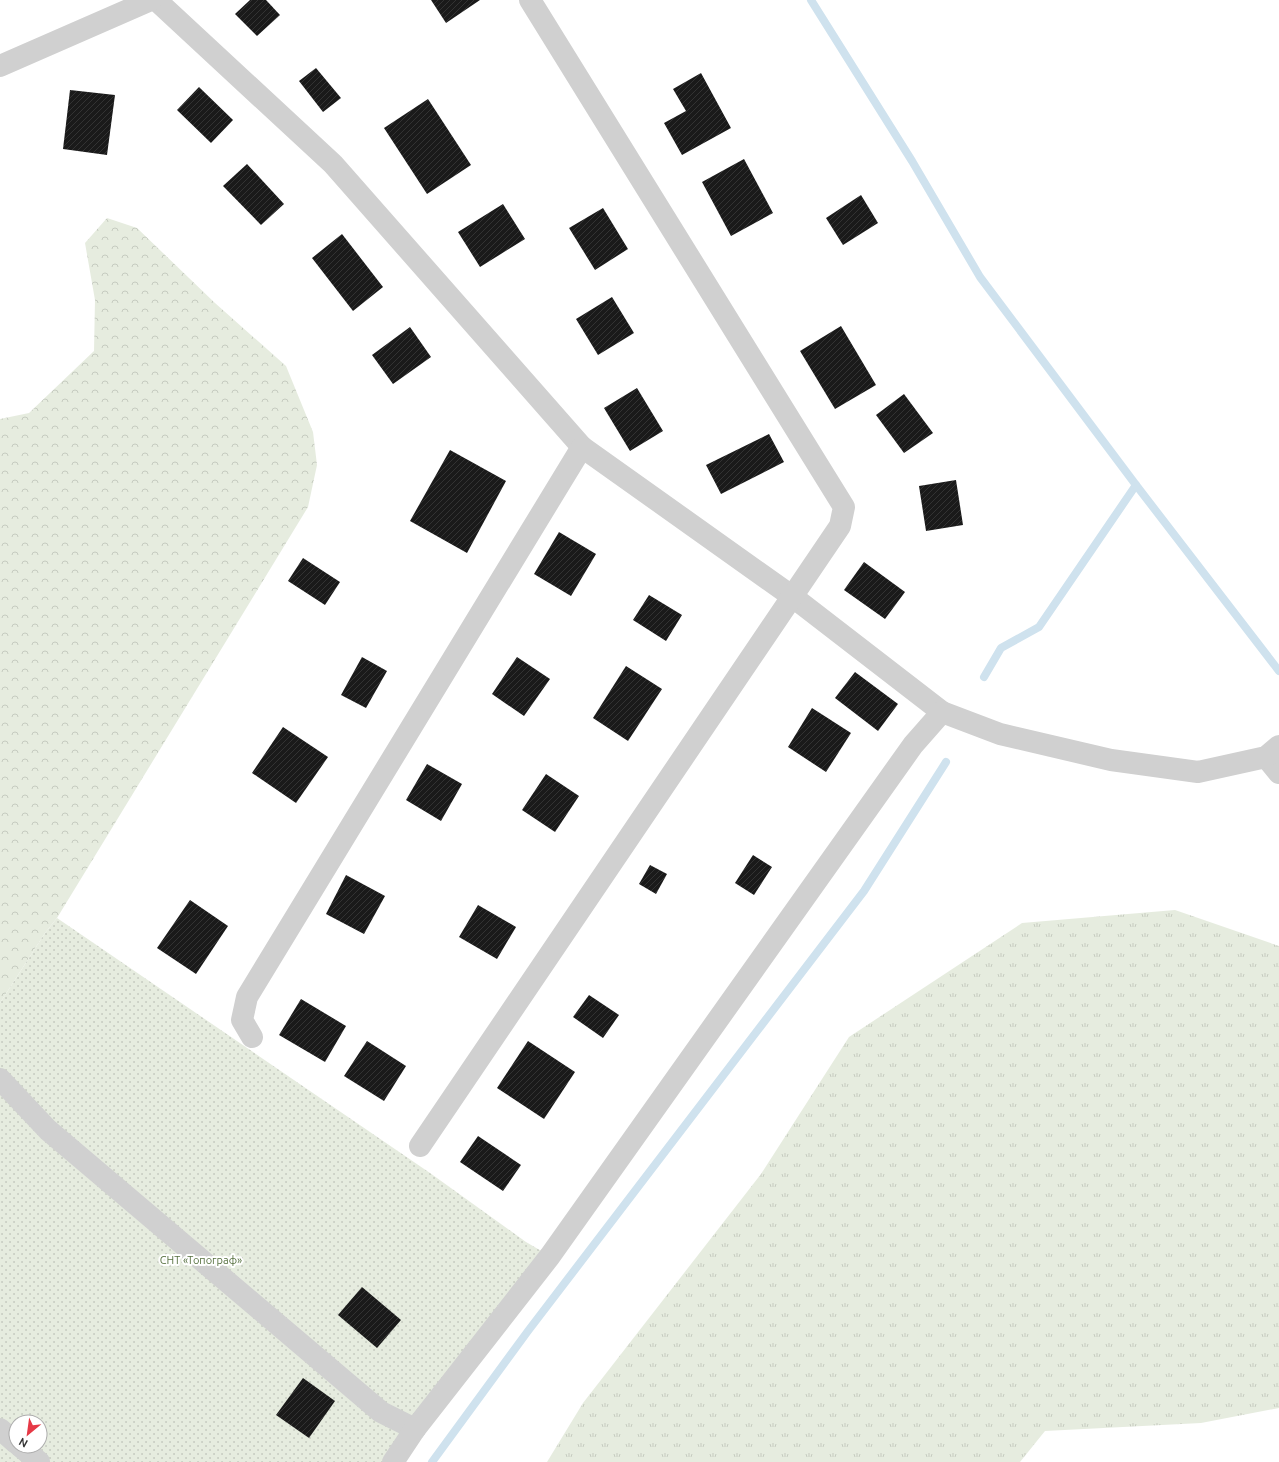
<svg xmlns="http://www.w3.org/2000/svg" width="1279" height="1462" font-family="Ubuntu,sans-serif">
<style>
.grass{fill:url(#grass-tufts)}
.forest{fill:url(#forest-crowns)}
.garden{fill:url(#garden-dots);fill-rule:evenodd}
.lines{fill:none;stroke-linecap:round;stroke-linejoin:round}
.stream{stroke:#cfe2ee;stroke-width:8}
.building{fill:url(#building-hatch)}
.minor{stroke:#d0d0d0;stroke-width:22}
.labels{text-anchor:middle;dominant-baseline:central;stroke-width:4;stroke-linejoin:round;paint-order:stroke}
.park-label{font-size:11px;fill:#56703f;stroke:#fff}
</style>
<defs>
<pattern id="grass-tufts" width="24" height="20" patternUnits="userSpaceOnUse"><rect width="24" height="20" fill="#e6ecdf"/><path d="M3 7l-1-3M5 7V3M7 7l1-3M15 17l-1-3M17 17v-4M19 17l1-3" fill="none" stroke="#c6cbc0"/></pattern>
<pattern id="forest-crowns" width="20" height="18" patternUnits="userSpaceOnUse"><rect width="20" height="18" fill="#e6ecdf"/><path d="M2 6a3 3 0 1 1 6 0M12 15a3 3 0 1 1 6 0" fill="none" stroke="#c6cbc0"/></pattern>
<pattern id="garden-dots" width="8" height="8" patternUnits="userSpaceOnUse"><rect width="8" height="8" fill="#e6ecdf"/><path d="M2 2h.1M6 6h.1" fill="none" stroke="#c6cbc0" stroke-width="1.8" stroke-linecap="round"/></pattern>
<pattern id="building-hatch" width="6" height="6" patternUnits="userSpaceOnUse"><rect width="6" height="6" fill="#1a1a1a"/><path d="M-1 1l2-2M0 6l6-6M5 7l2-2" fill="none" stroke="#333"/></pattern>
</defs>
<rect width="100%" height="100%" fill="#fff"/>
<polygon class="grass" points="1175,910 1279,946 1279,1408 1201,1423 1045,1431 1020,1462 547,1462 583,1403 761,1174 849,1037 1022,923"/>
<polygon class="forest" points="107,218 137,228 215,303 286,366 313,432 317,465 308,507 57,918 45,933 0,1003 0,419 29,413 94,351 95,300 85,243"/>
<path class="garden" d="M57,918L430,1173L526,1242L550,1256L393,1462H0V1003L45,933ZM16,1422H40V1446H16Z"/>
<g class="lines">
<g class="stream">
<polyline points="811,0 912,161 980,277 1136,485 1039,627 1001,648 984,677"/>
<polyline points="1136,485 1279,671"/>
<polyline points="432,1462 528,1331 864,891 946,762"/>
</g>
</g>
<g class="building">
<polygon points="250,0 266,0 280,15 257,36 235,14"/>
<polygon points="431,0 480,0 446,23"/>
<polygon points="316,68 341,98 323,112 299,81"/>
<polygon points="701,73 731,128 682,155 664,123 686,111 673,89"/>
<polygon points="199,87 233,120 211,143 177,110"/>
<polygon points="70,90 115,95 107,155 63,149"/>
<polygon points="428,99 471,165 427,194 384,128"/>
<polygon points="744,159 773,213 731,236 702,182"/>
<polygon points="247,164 284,204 261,225 223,186"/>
<polygon points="861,195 878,223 843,245 826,218"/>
<polygon points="503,204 525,239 480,267 458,232"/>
<polygon points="603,208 628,249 595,270 569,228"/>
<polygon points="342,234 383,287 353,311 312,258"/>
<polygon points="612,297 634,333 598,355 576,319"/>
<polygon points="841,326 876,385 835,409 800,351"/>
<polygon points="410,327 431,357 393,384 372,355"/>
<polygon points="637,388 663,431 630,451 604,408"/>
<polygon points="904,394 933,433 904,453 876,415"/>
<polygon points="769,434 784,462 721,494 706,465"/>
<polygon points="450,450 506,481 467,553 410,521"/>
<polygon points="956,480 963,525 926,531 919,486"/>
<polygon points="559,532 596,554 571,596 534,574"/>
<polygon points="303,558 340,582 325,605 288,581"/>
<polygon points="864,562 905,592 885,619 844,590"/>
<polygon points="649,595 682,615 666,641 633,620"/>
<polygon points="362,657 387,671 366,708 341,695"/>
<polygon points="517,657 550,679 524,716 492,694"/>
<polygon points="626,666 662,689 628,741 593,718"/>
<polygon points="855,672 898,704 878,731 835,698"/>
<polygon points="812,708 851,733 826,772 788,747"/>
<polygon points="283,727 328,757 296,803 252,773"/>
<polygon points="427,764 462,784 441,821 406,800"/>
<polygon points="546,774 579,796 555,832 522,810"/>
<polygon points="753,855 772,867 754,895 735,883"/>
<polygon points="650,865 667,874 656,894 639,884"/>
<polygon points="346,875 385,896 364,934 326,914"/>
<polygon points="190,900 228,926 196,974 157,948"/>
<polygon points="478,905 516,927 497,959 459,937"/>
<polygon points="589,995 619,1015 603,1038 573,1017"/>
<polygon points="301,999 346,1026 325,1062 279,1035"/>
<polygon points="367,1041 406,1066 384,1101 344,1076"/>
<polygon points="528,1041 575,1072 544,1119 497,1088"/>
<polygon points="478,1136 521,1165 503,1191 460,1162"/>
<polygon points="362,1287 401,1320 377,1348 338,1315"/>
<polygon points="303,1378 335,1401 309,1438 276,1415"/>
</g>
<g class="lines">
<g class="minor">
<polyline points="156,0 333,164 582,447 793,597 942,712"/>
<polyline points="0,66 151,0"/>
<polyline points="1266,757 1279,773"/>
<polyline points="252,1037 242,1020 247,997 582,447"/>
<polyline points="0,1079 48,1130 381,1412 415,1429"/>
<polyline points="420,1146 840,526 844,507 530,0"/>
<polyline points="0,1429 16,1443"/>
<polyline points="20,1446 39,1462"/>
<polyline points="393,1462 415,1429 550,1256 913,745 942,712 1000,734 1111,760 1198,772 1266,757 1279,746"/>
</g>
</g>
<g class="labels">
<g class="park-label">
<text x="201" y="1260">СНТ «Топограф»</text>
</g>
</g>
<g transform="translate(28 1434) rotate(209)"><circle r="19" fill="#ffffff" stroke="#adadad"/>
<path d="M0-3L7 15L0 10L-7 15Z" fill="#e63946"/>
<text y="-6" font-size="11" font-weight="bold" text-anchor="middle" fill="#333333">N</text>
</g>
</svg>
